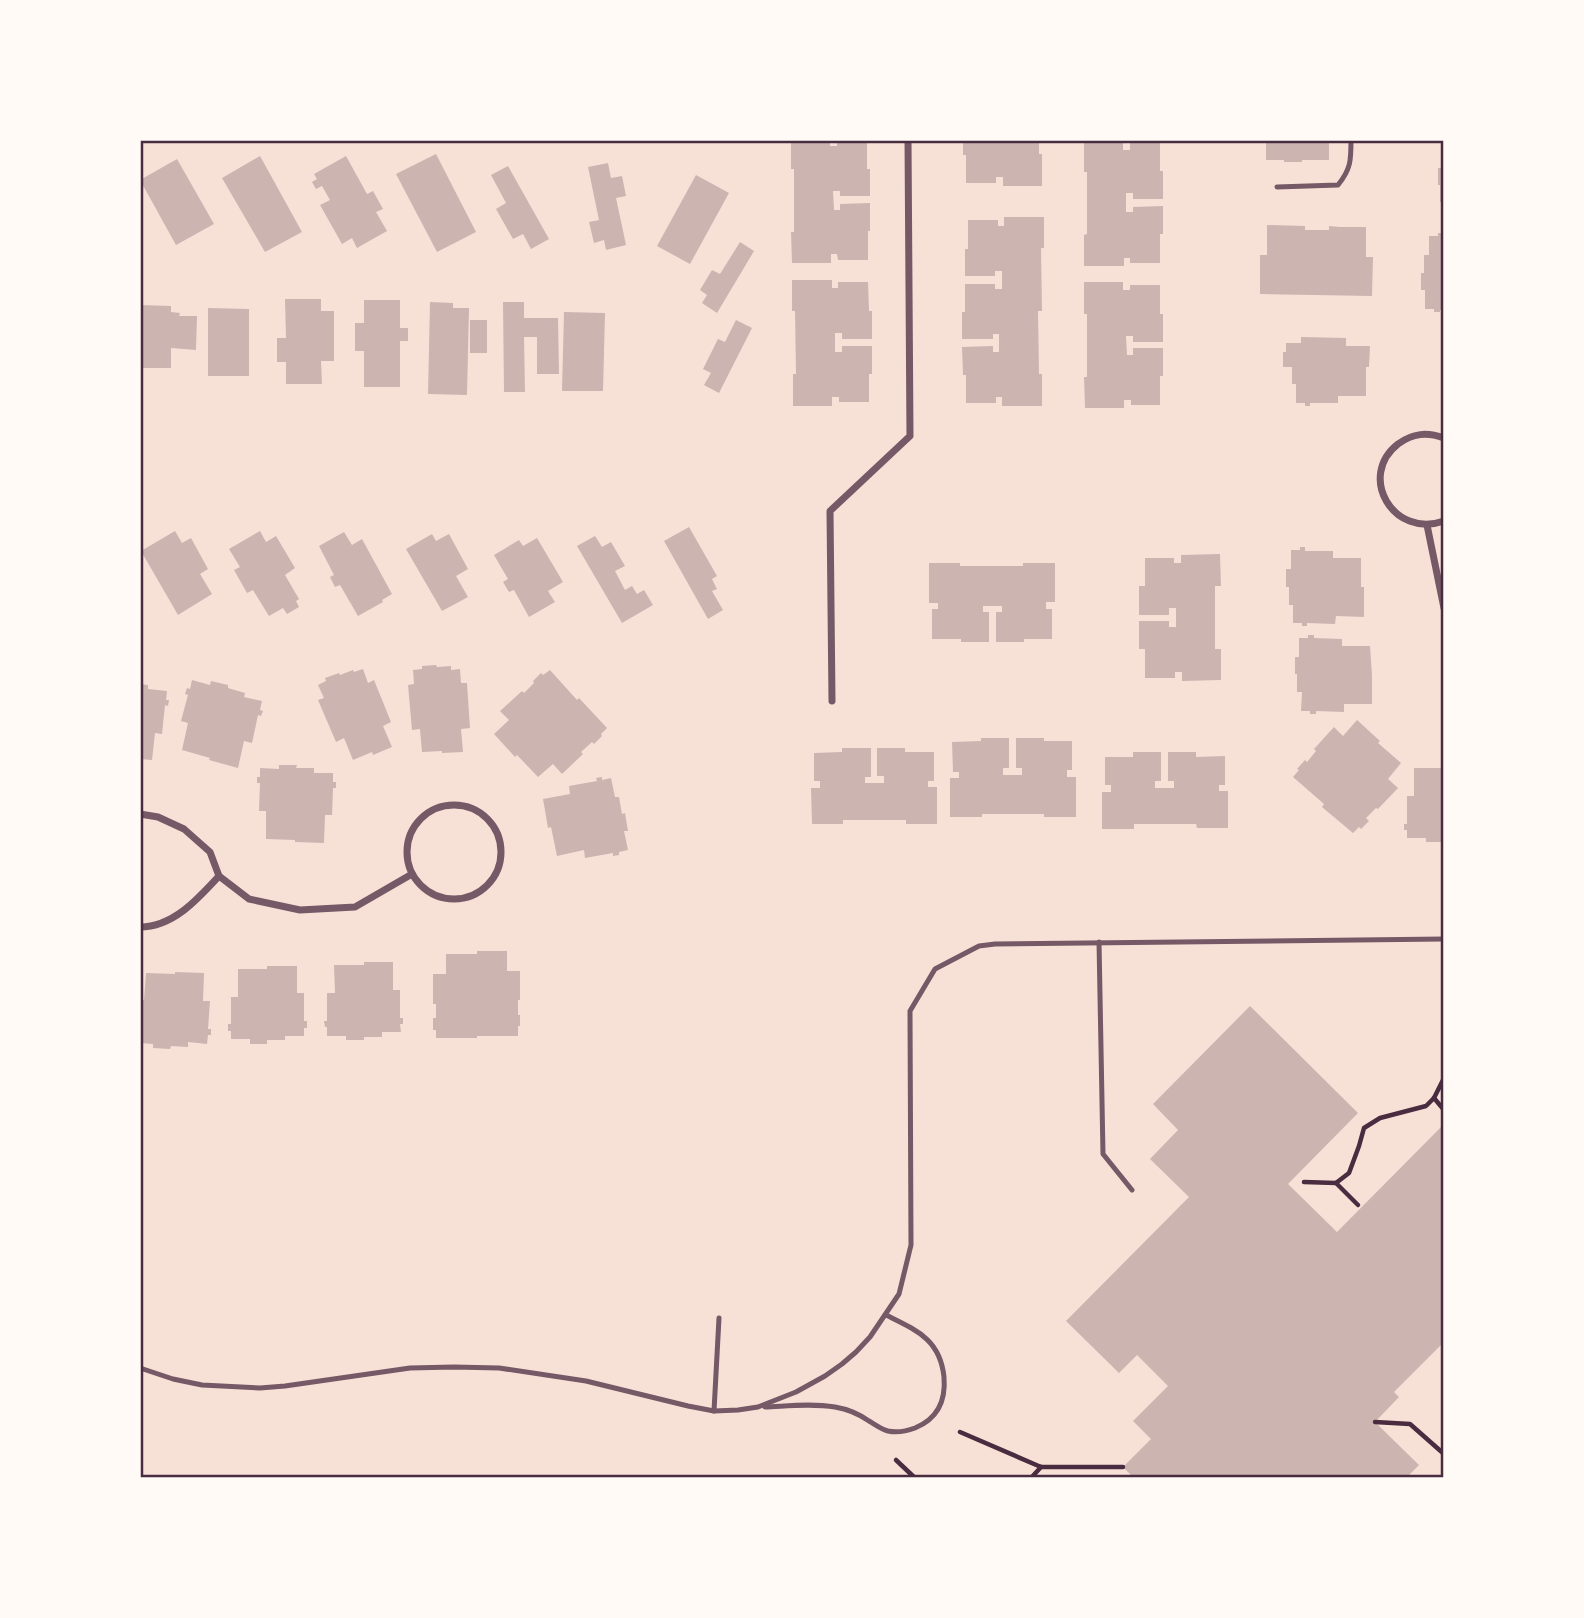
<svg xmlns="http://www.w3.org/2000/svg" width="1584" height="1618" font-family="'Source Serif 4',serif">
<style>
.building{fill:#ccb4b1}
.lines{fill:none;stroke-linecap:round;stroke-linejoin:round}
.path{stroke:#4a2c40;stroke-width:4.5}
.service{stroke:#755966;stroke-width:5}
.minor{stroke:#755966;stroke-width:7}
.neatline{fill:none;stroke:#4a2c40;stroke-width:2.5}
</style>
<rect width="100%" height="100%" fill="#f7e1d7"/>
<g class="building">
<polygon points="791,140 830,140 830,146 837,146 837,140 867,140 867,169 870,169 870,196 840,196 840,191 833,191 834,210 840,210 840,204 870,203 870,231 868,231 868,260 838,260 837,254 831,254 831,263 792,263 791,232 794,232 794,169 791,169"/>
<polygon points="963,140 1039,140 1039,154 1042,154 1042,186 1003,186 1003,177 996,177 996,183 966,183 966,155 963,155"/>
<polygon points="1084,140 1123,140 1123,150 1130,150 1130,143 1160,143 1160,171 1163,171 1163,199 1133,199 1133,193 1126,193 1126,212 1133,212 1133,207 1163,206 1163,234 1160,234 1160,263 1130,263 1130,258 1124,258 1124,266 1084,266 1084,235 1087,234 1087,172 1084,172"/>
<polygon points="1266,140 1329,140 1329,160 1302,160 1302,162 1284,162 1284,160 1266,160"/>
<polygon points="436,154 476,232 437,252 396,174"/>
<polygon points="260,156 302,232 265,252 222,178"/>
<polygon points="346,156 367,194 373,191 383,209 376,212 387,231 357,248 352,238 342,244 320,205 330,200 322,186 316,189 312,182 317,179 314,174"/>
<polygon points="177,159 214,224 176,245 140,180"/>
<polygon points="608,163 611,178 622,176 626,196 616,198 626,245 606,250 604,240 594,243 589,222 599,220 588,167"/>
<polygon points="508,166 549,239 531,249 523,234 513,239 496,209 506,203 491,175"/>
<polygon points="1438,168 1444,168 1444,203 1440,202 1440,185 1438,185"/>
<polygon points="696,175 729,193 690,264 657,246"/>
<polygon points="1004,217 1044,217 1044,248 1041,248 1042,311 1038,311 1039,374 1042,374 1042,406 1002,406 1002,397 996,397 996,403 966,403 966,375 963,375 962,347 993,346 993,352 999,352 999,334 993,334 993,339 962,339 962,312 965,312 965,284 995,284 995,289 1002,289 1002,271 995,271 995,276 965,276 965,249 968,249 968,220 998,220 998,226 1004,226"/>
<polygon points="1267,225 1305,226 1305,230 1329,230 1329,226 1340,227 1366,227 1366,257 1373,257 1372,296 1260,294 1260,255 1267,255"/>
<polygon points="1438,233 1443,233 1444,236 1444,310 1440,310 1440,312 1434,312 1434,309 1425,309 1425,290 1421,290 1421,273 1424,273 1424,255 1429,255 1429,236 1438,236"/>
<polygon points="740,242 754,251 717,313 702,303 707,295 700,290 712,270 720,274"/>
<polygon points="792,280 832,280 832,288 838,288 838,282 868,282 869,311 872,311 872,339 842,339 842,333 835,333 835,352 842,352 842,346 872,346 872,374 869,374 869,402 839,402 839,397 832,397 832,406 793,406 793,374 796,374 795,311 792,311"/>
<polygon points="1084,282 1123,282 1123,290 1130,290 1130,285 1160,285 1160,314 1163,314 1163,342 1133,342 1133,336 1126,336 1127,355 1133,355 1133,348 1163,348 1163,376 1160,376 1160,405 1131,405 1131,400 1124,400 1124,408 1085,408 1084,377 1087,377 1087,314 1084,314"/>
<polygon points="285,299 321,299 321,311 334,311 334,361 321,361 322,384 286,384 286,362 277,362 277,338 286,338"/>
<polygon points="364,300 400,300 400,328 408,328 408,341 400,341 400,387 364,387 364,351 355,351 355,323 364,323"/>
<polygon points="430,302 453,303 453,308 469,308 467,395 428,394"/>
<polygon points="503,302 524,302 524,318 558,318 559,374 537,374 537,337 524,337 525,392 504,392"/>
<polygon points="140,305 171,306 171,312 180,313 179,316 197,316 196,350 171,348 171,368 140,368"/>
<polygon points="208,308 249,309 249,376 208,376"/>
<polygon points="564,312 605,313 603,391 562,391"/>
<rect x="470" y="320" width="17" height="33"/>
<polygon points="736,320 752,328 719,393 704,385 711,373 703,369 718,339 725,342"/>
<polygon points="1301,337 1346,338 1346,346 1370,346 1369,367 1366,367 1366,396 1338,396 1338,403 1310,403 1310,406 1305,406 1305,403 1296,403 1296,384 1292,384 1292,367 1283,367 1283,352 1286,352 1286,343 1301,343"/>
<polygon points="689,527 717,576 712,579 717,589 712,591 723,610 708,619 664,541"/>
<polygon points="175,531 182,543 191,538 208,569 200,574 212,594 178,615 141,551"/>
<polygon points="260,531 266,542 276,536 295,568 285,575 299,599 296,601 299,607 287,614 283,608 269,616 253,590 247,593 234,570 240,567 229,549"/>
<polygon points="344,532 352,545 362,539 392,594 382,600 383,602 358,616 340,585 335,587 330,577 334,575 319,546"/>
<polygon points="432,534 436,541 449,534 468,569 456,576 468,597 442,611 406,549"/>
<polygon points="595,536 602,547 611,542 625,566 615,571 625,590 632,586 637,594 644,590 653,605 622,623 577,546"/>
<polygon points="537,538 563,582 548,591 555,602 529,617 514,590 509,592 503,582 508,579 494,555 519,540 523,546"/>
<polygon points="1300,547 1305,547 1305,551 1333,551 1333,558 1361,558 1361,587 1364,587 1364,617 1336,616 1335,624 1307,623 1307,626 1302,626 1302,623 1293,623 1293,605 1289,605 1289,587 1286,587 1286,569 1291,569 1291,550 1300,550"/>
<polygon points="1220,554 1221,586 1215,586 1215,649 1221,649 1221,680 1182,681 1182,672 1175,672 1175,678 1145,678 1145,649 1139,649 1139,621 1169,621 1169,627 1176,627 1176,608 1169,608 1169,615 1139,615 1139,586 1145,586 1145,558 1174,558 1174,563 1181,563 1181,555"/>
<polygon points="929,563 960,563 960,566 1023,566 1023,563 1055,563 1055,602 1046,602 1046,609 1052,609 1052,639 1024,639 1024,642 996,642 996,612 1002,612 1002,606 983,606 983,612 989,612 989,642 961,642 961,639 932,639 932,609 938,609 938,603 929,603"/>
<polygon points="1308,635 1314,635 1314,638 1342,639 1342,646 1370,646 1372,675 1372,704 1344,704 1344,712 1316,711 1316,714 1310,714 1310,711 1301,711 1302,692 1297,692 1297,674 1295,674 1295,657 1299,657 1299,638 1308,638"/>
<polygon points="436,665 437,667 451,666 451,670 460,669 461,683 467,683 470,728 461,729 463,752 442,753 442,751 422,752 420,729 412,730 408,685 414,684 413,670 422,669 422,666"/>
<polygon points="363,669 368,683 374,680 391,722 383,726 392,747 373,755 372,752 353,760 344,738 336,742 318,700 324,698 318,685 326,681 325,678 339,673 340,675 353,670 354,672"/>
<polygon points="550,670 577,700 579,698 607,728 601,734 602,736 594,744 592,742 581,752 583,754 562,774 553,764 538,777 517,755 515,757 494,734 509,720 500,711 522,691 524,693 534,683 533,681 541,673 543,675"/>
<polygon points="192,680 210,685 211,681 228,685 228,688 245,693 244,697 262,701 260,710 263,711 261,716 258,715 252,743 244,741 238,768 209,760 210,758 182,750 188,723 181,721 188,695 185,694 187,688 190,689"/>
<polygon points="140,684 148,685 148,689 167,691 166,700 169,700 168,706 165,705 162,734 155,733 152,760 140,759"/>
<polygon points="1357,720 1380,741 1378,743 1401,763 1388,779 1398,788 1378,809 1376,808 1366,818 1369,821 1361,829 1359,827 1353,833 1322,807 1324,804 1293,777 1299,770 1297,769 1305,760 1307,762 1316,751 1314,749 1334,727 1343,736"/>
<polygon points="981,738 1009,738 1009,768 1003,768 1003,775 1022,775 1022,768 1016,768 1016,738 1044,738 1044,741 1072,741 1072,770 1067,770 1067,777 1076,777 1076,817 1044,817 1044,814 982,814 982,817 950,817 950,778 959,778 959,772 953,772 952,742 981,741"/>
<polygon points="842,748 871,748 871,777 865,777 865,783 884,783 884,776 877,776 877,748 905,748 905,752 934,752 934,781 928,781 928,787 937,787 937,824 906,824 906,820 843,820 843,824 812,824 811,788 820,788 820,781 814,781 814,753 842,752"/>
<polygon points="1133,752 1161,752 1161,781 1155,781 1155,788 1174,788 1174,781 1168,781 1168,752 1196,752 1196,757 1225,756 1225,785 1219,785 1219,791 1228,791 1228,828 1197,828 1196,824 1134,824 1134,829 1102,829 1102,792 1111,792 1111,785 1105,785 1105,757 1133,757"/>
<polygon points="279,765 297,765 296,768 314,768 314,773 333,773 333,782 336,782 336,788 333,788 332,815 325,815 324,843 295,842 295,840 266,839 266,811 259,811 260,783 257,783 257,777 260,777 260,768 279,769"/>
<polygon points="1414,768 1444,768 1443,842 1426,842 1426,838 1407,838 1407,830 1404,830 1404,824 1407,824 1407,796 1414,796"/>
<polygon points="602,777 602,780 611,778 615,797 619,797 622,814 625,813 628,831 624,831 628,850 619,852 619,855 613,856 613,853 585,858 584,850 557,856 551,827 548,828 543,799 570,794 569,786 597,781 596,778"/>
<polygon points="477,951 507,951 507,971 520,971 520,1000 518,1000 518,1015 520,1015 520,1026 518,1026 518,1036 477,1036 477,1038 436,1038 436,1030 433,1030 433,1018 436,1018 436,1004 433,1004 433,974 446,974 446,954 477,954"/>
<polygon points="364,962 393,962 393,990 400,990 400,1018 403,1018 403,1024 400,1024 401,1032 382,1032 382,1037 364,1037 364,1040 346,1040 346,1036 327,1036 327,1027 325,1027 324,1021 327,1021 327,993 335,993 334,965 364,965"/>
<polygon points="267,966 297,966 297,993 304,993 304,1021 307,1021 307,1028 304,1028 304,1036 285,1036 285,1040 267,1040 267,1044 250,1044 250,1039 231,1039 231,1031 228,1031 228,1024 231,1024 231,997 238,997 238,969 267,969"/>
<polygon points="175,972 204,973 203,1001 210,1001 208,1029 211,1029 211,1035 208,1035 207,1044 188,1042 188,1047 171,1046 170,1049 153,1048 153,1044 140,1043 140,1000 144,1000 146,973 175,974"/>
<polygon points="1250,1006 1358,1113 1288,1184 1337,1232 1444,1124 1444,1342 1394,1392 1399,1397 1375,1422 1419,1465 1406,1478 1134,1478 1123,1467 1151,1439 1133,1421 1168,1386 1137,1355 1119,1373 1066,1321 1189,1197 1150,1159 1178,1130 1153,1104"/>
</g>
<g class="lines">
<g class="path">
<polyline points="1434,1098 1444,1110"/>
<polyline points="1304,1182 1336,1183 1349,1173 1359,1146 1364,1128 1380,1118 1426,1106 1434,1098 1444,1078"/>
<polyline points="1336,1183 1358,1205"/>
<polyline points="1375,1422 1410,1424 1444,1454"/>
<polyline points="960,1432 1041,1467 1123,1467"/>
<polyline points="896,1460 915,1478"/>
<polyline points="1031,1478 1041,1467"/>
</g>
<g class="service">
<path d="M1277,187L1338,185C1351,169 1351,160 1351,140"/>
<polyline points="1099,942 1103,1154 1132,1190"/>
<polyline points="140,1368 173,1379 202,1385 260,1388 285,1386 410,1368 454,1367 499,1368 586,1381 688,1406 714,1411 738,1410 758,1407 796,1392 825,1376 842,1364 856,1352 870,1337 899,1294 911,1245 910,1011 935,969 979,946 995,944 1444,939"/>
<path d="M765,1407C788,1406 812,1403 835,1407C847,1409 859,1414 869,1421C876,1425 881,1429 888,1431C897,1433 907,1431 915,1428C937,1419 946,1401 944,1377C940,1339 916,1330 886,1315"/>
<polyline points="714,1411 719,1318"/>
</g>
<g class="minor">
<path d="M1444,438C1427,432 1413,433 1398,444C1357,476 1393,539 1444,521"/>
<polyline points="1427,525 1444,608"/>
<polyline points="832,701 830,511 910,436 908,140"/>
<circle cx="454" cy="852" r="47"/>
<polyline points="140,814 158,817 184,829 210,852 219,876 249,899 300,910 355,907 412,874"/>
<path d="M140,927C173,927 198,899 219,876"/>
</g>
</g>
<rect width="1584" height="1618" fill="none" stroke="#fffaf5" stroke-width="284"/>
<rect x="142" y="142" width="1300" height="1334" class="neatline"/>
</svg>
